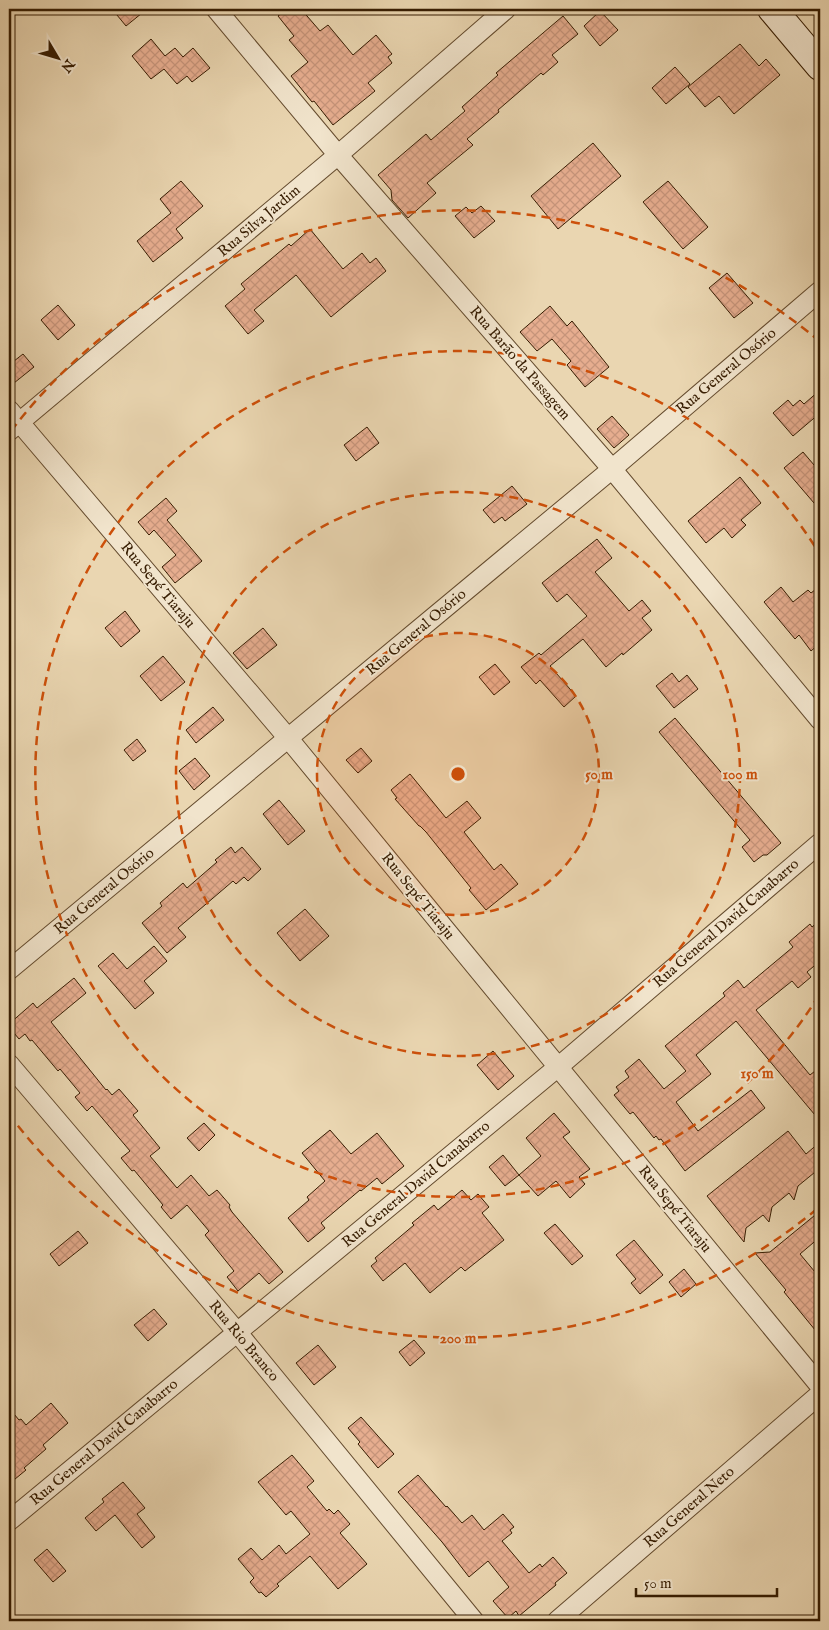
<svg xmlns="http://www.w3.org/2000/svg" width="829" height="1630" font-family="'IM FELL English',serif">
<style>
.building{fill:url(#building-cross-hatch);stroke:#371d02}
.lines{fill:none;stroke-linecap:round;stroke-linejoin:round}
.street-casing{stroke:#644b2e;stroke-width:21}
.secondary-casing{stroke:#371d02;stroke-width:30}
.street{stroke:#f1e4cc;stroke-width:19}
.secondary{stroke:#f1e4cc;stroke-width:28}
.ring{fill:none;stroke:#cd500a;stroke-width:2.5;stroke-dasharray:9 6}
.labels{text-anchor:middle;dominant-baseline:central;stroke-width:4;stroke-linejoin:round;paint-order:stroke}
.street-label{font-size:15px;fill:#371d02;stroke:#f1e4cc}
.centre{fill:#cd500a;stroke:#f1e4cc;stroke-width:2.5}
.ring-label{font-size:15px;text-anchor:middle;font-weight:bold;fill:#cd500a;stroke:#f1e4cc;stroke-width:4;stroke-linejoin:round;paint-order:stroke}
</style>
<defs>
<pattern id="building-cross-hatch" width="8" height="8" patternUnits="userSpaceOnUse" patternTransform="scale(1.25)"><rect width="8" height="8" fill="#e6ad8f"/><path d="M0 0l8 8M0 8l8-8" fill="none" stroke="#c6947a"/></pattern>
</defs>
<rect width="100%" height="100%" fill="#ead6b1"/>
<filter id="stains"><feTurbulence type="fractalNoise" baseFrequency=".004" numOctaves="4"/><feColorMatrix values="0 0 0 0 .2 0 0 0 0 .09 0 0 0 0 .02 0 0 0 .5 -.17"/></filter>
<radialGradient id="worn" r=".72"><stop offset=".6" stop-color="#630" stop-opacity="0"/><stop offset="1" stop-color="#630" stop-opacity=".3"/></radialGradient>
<g class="building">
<polygon points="112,9 147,9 126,26"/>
<polygon points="287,9 301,9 320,31 328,25 353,55 376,35 392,54 388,57 392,63 368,83 375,91 333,125 314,101 312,102 291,76 308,62 289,40 294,36 278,16"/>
<polygon points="600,11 618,30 600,46 584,26"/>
<polygon points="563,16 578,34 552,55 558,62 543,75 541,73 498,110 499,112 467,139 473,145 427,183 436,193 408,218 392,200 391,190 378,175 426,134 431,140 465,111 462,107 498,75 496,73"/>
<polygon points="151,39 165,56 175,48 183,57 193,48 210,68 192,82 187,76 177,84 164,69 151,79 132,56"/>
<polygon points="740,44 759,66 766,59 780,75 734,114 719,96 705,107 688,87"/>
<polygon points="675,67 690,84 666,104 652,88"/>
<polygon points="593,143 621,176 558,229 531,196"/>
<polygon points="181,181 203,206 176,229 183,238 153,262 137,241 171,213 160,199"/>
<polygon points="668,181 708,227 683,249 643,202"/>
<polygon points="481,206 495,221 474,238 455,216 466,207 472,213"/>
<polygon points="310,229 343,269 362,253 370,263 376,258 386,271 331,317 296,275 254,310 264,321 248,334 225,306 245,289 241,284 289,244 291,246"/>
<polygon points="727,273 753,303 734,318 709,288"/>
<polygon points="58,305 75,325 58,340 41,320"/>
<polygon points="550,306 567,326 572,321 609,367 585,387 567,365 571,361 552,339 537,351 520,332"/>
<polygon points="23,354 34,367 9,387 9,365"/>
<polygon points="820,390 820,413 793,436 773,413 788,400 793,406 800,400 804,404"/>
<polygon points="612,416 629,435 614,448 597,429"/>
<polygon points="367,427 379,443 356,461 344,445"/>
<polygon points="803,452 820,472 820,510 784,468"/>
<polygon points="740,477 761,503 741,520 746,525 732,538 724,528 706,543 688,521"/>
<polygon points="512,486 527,504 505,521 502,517 494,523 483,510"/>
<polygon points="166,498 177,511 167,520 202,561 175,583 162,567 176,555 154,530 149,535 138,522"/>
<polygon points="597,539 612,558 595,572 629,611 642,600 651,611 642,618 652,630 623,655 622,653 606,667 583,639 550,666 576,696 564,707 540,680 536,684 521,667 539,653 541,655 587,616 567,594 557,602 542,583"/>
<polygon points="820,586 820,643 811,651 799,635 795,639 764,602 781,587 793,602 808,590 811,593"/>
<polygon points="125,611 140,631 121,647 105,628"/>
<polygon points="263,628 277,645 247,669 233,653"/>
<polygon points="163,656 185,682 161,701 140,676"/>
<polygon points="495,664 510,682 494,695 479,677"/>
<polygon points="672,673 679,682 687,675 698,689 674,708 656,686"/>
<polygon points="213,707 224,720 196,743 186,730"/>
<polygon points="675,718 781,843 767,855 763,855 754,862 742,847 750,840 659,732"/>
<polygon points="137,739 146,751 133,761 124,750"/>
<polygon points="361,748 372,761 358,773 346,760"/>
<polygon points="195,758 210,776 194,790 179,771"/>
<polygon points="410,774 446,818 467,801 481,818 464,832 494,870 501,864 518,884 486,910 469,890 471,888 426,832 420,826 419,826 395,799 397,798 391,790"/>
<polygon points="279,800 305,831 288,845 263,814"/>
<polygon points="231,847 235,853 242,847 261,869 248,881 244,877 236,884 233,881 178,928 186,937 167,953 142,923 162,906 160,903 183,883 187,888 217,862 215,860"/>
<polygon points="305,909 329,936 300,961 277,933"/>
<polygon points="820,920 820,961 807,972 811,977 798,988 792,981 756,1010 810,1075 820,1067 820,1121 736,1021 696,1055 711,1074 676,1102 698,1131 751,1090 765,1108 685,1171 661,1139 659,1140 656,1136 654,1138 633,1112 630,1114 614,1095 619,1091 616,1087 629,1077 625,1071 639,1059 664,1089 686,1071 665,1046 725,996 723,993 738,980 744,988 793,947 789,942 810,924 812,927"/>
<polygon points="154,946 167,961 144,981 154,993 135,1009 98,966 113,953 127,969"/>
<polygon points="74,978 86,993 51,1022 106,1090 107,1089 112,1095 119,1089 138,1111 133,1115 160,1148 150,1156 177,1188 191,1175 209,1196 217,1190 230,1205 229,1207 232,1212 283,1272 269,1284 259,1273 238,1291 227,1277 234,1271 205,1235 209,1231 187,1205 171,1219 161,1207 163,1205 134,1170 132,1171 121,1158 130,1151 92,1106 87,1111 75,1097 80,1093 60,1069 58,1071 32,1040 30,1041 25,1034 19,1039 9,1027 9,1024 33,1003 37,1008"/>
<polygon points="493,1051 514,1076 498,1090 477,1065"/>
<polygon points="554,1113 570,1132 563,1137 590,1169 579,1177 585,1184 570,1198 556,1181 538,1196 519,1175 541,1156 526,1138"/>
<polygon points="204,1123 215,1135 199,1151 187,1138"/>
<polygon points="330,1130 351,1154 377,1133 404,1166 382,1184 377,1178 361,1191 360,1190 321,1223 325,1228 308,1242 288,1218 309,1200 307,1197 325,1181 302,1153"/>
<polygon points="788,1131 806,1154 820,1142 820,1168 798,1186 794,1200 789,1193 772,1207 769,1222 763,1215 746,1228 744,1242 707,1196"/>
<polygon points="503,1155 519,1175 505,1186 489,1167"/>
<polygon points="462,1190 471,1200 478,1194 489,1207 482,1213 504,1240 465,1271 461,1267 430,1293 405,1263 383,1281 371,1266 377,1261 375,1258 414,1225 412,1223 434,1205 438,1210"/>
<polygon points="820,1211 820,1237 800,1254 820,1278 820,1336 784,1292 786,1290 755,1253 770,1252"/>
<polygon points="555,1224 583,1256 572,1265 544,1233"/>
<polygon points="78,1231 88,1243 59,1266 50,1254"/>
<polygon points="634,1240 663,1275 640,1294 631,1283 636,1279 616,1255"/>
<polygon points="684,1269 696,1284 681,1297 669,1282"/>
<polygon points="154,1309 167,1324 148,1341 134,1325"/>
<polygon points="414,1340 425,1353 410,1366 399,1352"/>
<polygon points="318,1345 336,1367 314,1385 296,1363"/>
<polygon points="51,1403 68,1423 43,1445 46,1449 24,1468 26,1470 9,1484 9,1408 19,1420 21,1419 26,1425"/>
<polygon points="361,1417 394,1454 378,1468 358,1444 360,1442 348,1428"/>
<polygon points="292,1455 314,1481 307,1487 327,1511 329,1509 334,1514 338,1510 350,1524 340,1533 367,1564 338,1589 310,1556 277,1584 279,1586 266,1597 261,1592 259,1593 250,1582 254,1578 238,1559 251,1548 262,1560 279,1545 286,1554 310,1534 291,1511 286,1515 258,1482"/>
<polygon points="418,1475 446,1507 447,1506 462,1523 472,1515 484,1530 503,1514 514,1527 510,1530 512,1533 502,1541 529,1573 540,1564 542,1567 553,1557 567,1573 555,1583 556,1585 519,1616 516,1611 508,1618 493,1601 509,1587 488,1561 469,1577 442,1542 398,1492"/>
<polygon points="123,1482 145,1508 137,1514 155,1537 142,1548 115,1515 96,1531 85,1518 104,1502 102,1499"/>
<polygon points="47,1549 66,1571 53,1582 34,1560"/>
</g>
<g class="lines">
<g class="street-casing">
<g id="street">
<polyline points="216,9 338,155 612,469 820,720"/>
<polyline points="9,410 288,738 820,1386"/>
<polyline points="9,431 338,155 506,9"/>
<polyline points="9,970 612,469 820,291"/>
<polyline points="9,1064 237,1332 474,1621"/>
<polyline points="9,1521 564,1062 820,843"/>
<polyline points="557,1621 820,1394"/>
</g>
</g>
<g class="secondary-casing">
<polyline id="secondary" points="772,9 820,66"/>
</g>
<use href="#street" class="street"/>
<use href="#secondary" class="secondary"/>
</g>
<circle cx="458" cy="774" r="141" fill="#cd500a" fill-opacity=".12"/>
<g class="ring">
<circle cx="458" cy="774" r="141"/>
<circle cx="458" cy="774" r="282"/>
<path d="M819 995A423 423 0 1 1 819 553"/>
<path d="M817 1209A564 564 0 0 1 11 1117M11 431A564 564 0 0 1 817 339"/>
</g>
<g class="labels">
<g class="street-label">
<text transform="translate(259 221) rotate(-40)">Rua Silva Jardim</text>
<text transform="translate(520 363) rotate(49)">Rua Barão da Passagem</text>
<text transform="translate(726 371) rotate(-40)">Rua General Osório</text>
<text transform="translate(158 585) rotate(50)">Rua Sepé Tiaraju</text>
<text transform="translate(416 632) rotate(-40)">Rua General Osório</text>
<text transform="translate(104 891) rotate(-40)">Rua General Osório</text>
<text transform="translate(418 896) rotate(51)">Rua Sepé Tiaraju</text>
<text transform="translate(726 923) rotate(-41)">Rua General David Canabarro</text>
<text transform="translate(416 1184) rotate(-40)">Rua General David Canabarro</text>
<text transform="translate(675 1209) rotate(51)">Rua Sepé Tiaraju</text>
<text transform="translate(244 1341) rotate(50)">Rua Rio Branco</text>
<text transform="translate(104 1442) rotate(-40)">Rua General David Canabarro</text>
<text transform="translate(689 1507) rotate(-41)">Rua General Neto</text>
</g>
</g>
<circle cx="458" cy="774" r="8" class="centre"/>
<g class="ring-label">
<text x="599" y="779">50 m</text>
<text x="740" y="779">100 m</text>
<text x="757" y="1078">150 m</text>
<text x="458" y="1343">200 m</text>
</g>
<rect width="829" height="1630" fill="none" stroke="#ead6b1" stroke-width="30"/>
<rect x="10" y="10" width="809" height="1610" fill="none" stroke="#371d02" stroke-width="2.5"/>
<rect x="15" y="15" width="799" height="1600" fill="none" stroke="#371d02"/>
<g transform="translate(58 58) rotate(128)" stroke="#f1e4cc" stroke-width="4" paint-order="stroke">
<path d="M0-4L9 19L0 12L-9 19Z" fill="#371d02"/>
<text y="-8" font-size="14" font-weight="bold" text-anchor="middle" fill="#371d02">N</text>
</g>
<path d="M636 1588v8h141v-8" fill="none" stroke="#371d02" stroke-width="2.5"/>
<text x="644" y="1588" font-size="15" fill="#371d02" stroke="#f1e4cc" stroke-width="4" paint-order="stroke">50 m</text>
<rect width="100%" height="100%" filter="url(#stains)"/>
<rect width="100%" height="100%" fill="url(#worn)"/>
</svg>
